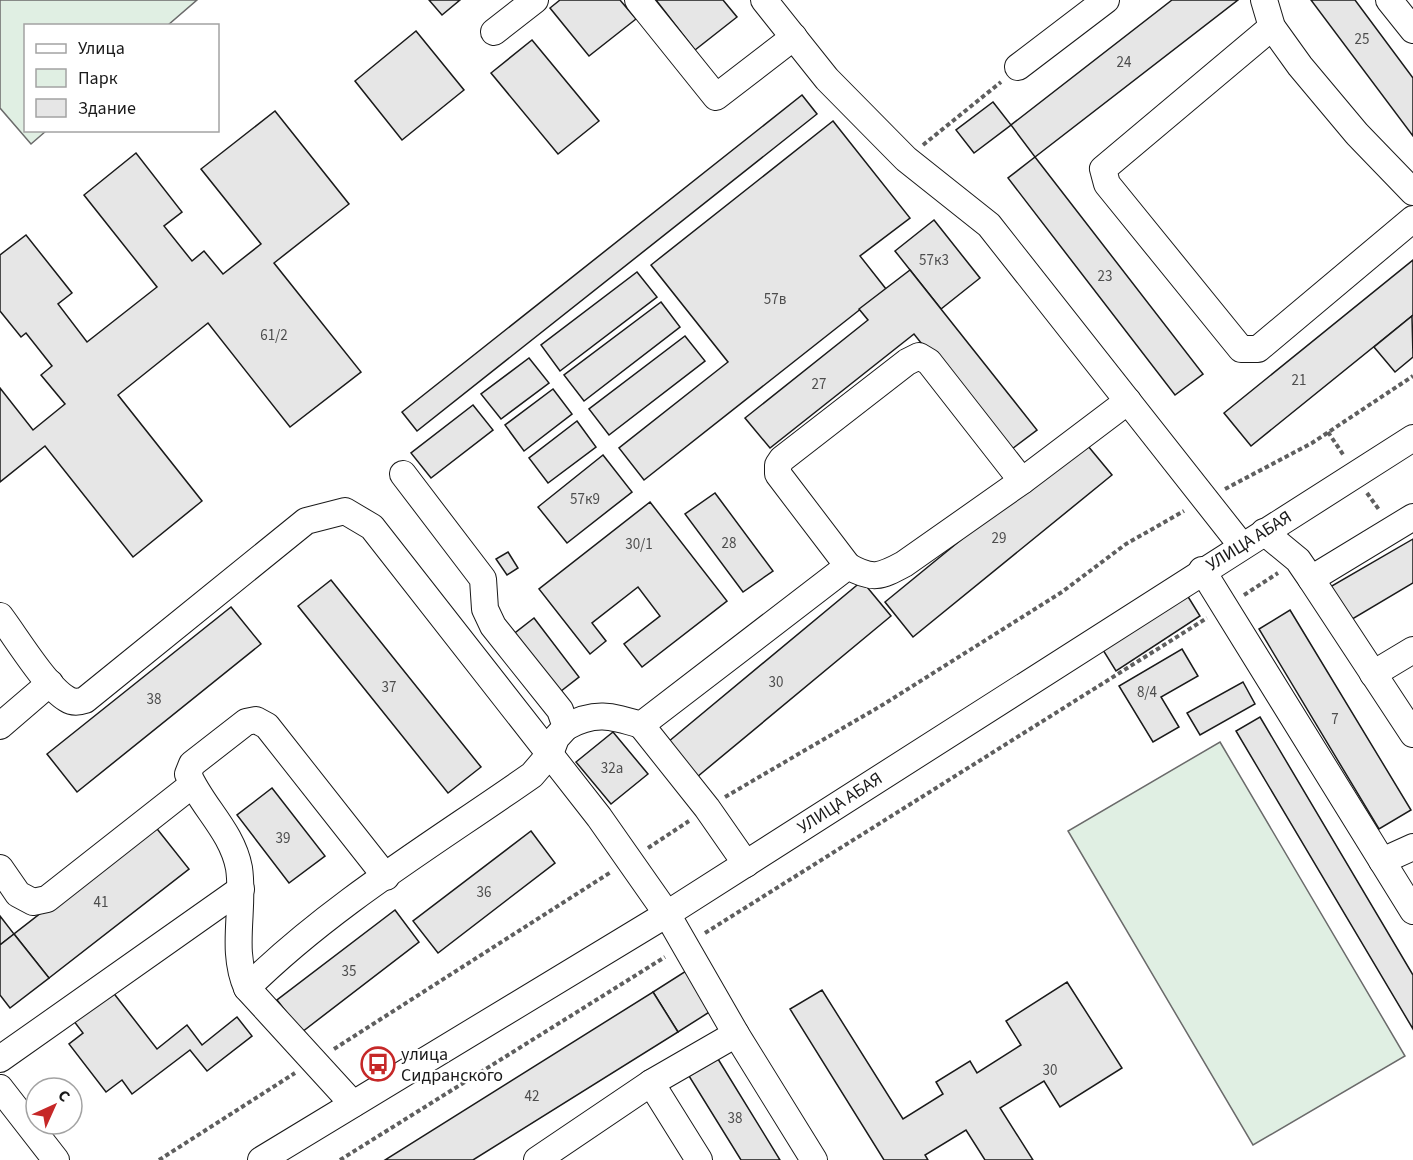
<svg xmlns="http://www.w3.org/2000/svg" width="1413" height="1160" font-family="'Source Sans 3',sans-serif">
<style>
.green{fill:#e0efe3;stroke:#6a6a6a;stroke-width:1.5}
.building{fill:#e6e6e6;stroke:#1a1a1a;stroke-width:1.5}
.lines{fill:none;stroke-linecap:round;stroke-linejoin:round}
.minor-casing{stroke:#1a1a1a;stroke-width:28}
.path{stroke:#5f5f5f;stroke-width:4;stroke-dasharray:4.5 3;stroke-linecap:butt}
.minor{stroke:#fff;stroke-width:26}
.labels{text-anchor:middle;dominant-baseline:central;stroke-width:4.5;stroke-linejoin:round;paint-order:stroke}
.number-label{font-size:15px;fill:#4d4d4d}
.street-label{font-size:18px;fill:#1a1a1a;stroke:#fff}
.poi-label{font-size:18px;fill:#1a1a1a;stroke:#fff;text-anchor:start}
</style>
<rect width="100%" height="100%" fill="#fff"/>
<g class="green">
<polygon points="0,0 197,0 168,25 26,26 26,130 46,131 31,144 0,108"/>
<polygon points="1220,742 1405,1056 1253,1145 1068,831"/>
</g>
<g class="building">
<polygon points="429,0 460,0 442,15"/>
<polygon points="560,0 620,0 636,19 589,56 550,8"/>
<polygon points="656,0 723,0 737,17 695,50"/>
<polygon points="1172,0 1238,0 1035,157 1011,125"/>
<polygon points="1311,0 1355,0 1413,78 1413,136"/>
<polygon points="416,31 464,90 402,140 355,81"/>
<polygon points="532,40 599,121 558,154 491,73"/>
<polygon points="802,95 817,114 417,431 402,412"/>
<polygon points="993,102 1011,125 974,153 956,130"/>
<polygon points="275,111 349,204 274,263 361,372 290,427 208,323 118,395 202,501 133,557 45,446 0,482 0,388 33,430 65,404 41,375 52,366 26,333 21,337 0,311 0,255 26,235 72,293 58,304 87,342 157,287 84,195 136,153 182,212 164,226 192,261 204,251 223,274 261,244 201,169"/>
<polygon points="833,121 910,218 860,256 886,289 644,480 619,448 728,362 651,265"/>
<polygon points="1035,157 1203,374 1175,395 1008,178"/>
<polygon points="934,220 980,278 941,309 895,251"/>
<polygon points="1413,260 1413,315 1251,446 1224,413"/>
<polygon points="910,270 1037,430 1008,452 914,334 770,448 745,418 868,320 859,309"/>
<polygon points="637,272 657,297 560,371 541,345"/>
<polygon points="661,302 680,327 584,401 564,375"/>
<polygon points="1412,316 1413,357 1395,372 1374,347"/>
<polygon points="685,336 705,361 609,435 589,409"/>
<polygon points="529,358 549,383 501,419 481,394"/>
<polygon points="553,389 572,414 524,451 505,425"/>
<polygon points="473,405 493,430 431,478 411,453"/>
<polygon points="577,421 596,447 548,483 529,458"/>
<polygon points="1083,440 1112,475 913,637 885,602"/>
<polygon points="603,455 632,492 567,543 538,507"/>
<polygon points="715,493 773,571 743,592 685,514"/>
<polygon points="650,502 727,601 642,667 624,644 660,616 638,587 592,623 606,641 590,654 539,589"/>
<polygon points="1413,539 1413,583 1349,621 1330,587"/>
<polygon points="508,552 518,568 507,575 496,559"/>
<polygon points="331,580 481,767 448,793 298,606"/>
<polygon points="862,581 891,616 691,782 662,747"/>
<polygon points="1187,595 1200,616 1116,671 1103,650"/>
<polygon points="231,607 261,644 77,792 47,754"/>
<polygon points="1290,610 1411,810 1379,829 1259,629"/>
<polygon points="534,618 579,677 556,695 511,636"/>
<polygon points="1182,649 1198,676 1161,697 1179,727 1153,742 1119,686"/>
<polygon points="1243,682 1255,704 1200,735 1187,713"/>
<polygon points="1260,717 1413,975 1413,1029 1236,731"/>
<polygon points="613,732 648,774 611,804 576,762"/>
<polygon points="272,788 325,856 289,883 237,815"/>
<polygon points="154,825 189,869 49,978 14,934"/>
<polygon points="531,831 555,863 438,953 413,921"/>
<polygon points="395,910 419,942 302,1032 277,1000"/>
<polygon points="0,916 14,934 0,945"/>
<polygon points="14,934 49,978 10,1008 0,995 0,945"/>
<polygon points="686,971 711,1011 678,1032 653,992"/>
<polygon points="1067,982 1122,1068 1060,1107 1044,1081 1000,1108 1033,1160 985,1160 966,1130 925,1155 928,1160 884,1160 790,1009 822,990 903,1119 943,1094 936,1082 970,1061 977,1073 1021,1045 1006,1021"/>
<polygon points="112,991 157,1049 187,1025 202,1045 237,1017 252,1036 207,1071 190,1050 132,1094 122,1080 106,1092 69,1044 83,1033 73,1020"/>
<polygon points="653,992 678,1032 473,1160 385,1160"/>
<polygon points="718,1059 780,1160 741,1160 689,1076"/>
</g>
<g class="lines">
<g class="minor-casing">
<g id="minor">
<polyline points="638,0 716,97 794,37"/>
<polyline points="764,0 827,79 906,159 989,225 1242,546"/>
<polyline points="1264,0 1272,27 1300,66 1357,134 1413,192"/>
<polyline points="1389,0 1413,30"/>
<polyline points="1272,27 1103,169 1107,184 1241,349 1258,349 1413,219"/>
<polyline points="494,32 535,0"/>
<polyline points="1018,67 1106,0"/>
<polyline points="1264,532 1298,560 1311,579 1413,517"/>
<polyline points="848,566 778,474 778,465 782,459 907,362 919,356 929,362 1022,481"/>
<polyline points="1202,570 1413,911"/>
<polyline points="1311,579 1413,734"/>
<path d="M0,616C16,637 46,687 67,699C73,703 79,702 85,700L306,521L345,511L372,527L599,817L667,914L736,1034L814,1160"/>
<polyline points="1373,674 1413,650"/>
<polyline points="641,725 707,808 746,864"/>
<polyline points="0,726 50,683"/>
<path d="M566,727C595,711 611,716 641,725L848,566C872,580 880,577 904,564L1022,481L1128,401"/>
<polyline points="1382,861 1413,847"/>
<polyline points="0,868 18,894 33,902 47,899 192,785"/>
<path d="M247,988C331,905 435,843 532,775L550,754L556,738L566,727L560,710L493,626L485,609L483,579L403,474"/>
<polyline points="0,1059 241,889"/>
<polyline points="651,1083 699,1160"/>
<polyline points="0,1088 56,1160"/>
<path d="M353,1104L247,988C230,950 245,908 239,868C232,831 202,807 188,774L192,764L246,722L256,720L267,726L386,877"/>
<polyline points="261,1160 667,914 1413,438"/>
<polyline points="537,1160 651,1083 736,1034"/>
</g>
</g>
<g class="path">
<polyline points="923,145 1001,82"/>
<polyline points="1328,432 1344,456"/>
<polyline points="1225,489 1312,443 1413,376"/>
<polyline points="1367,493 1380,511"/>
<polyline points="1244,595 1278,573"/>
<polyline points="725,797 884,704 1062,592 1126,544 1184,511"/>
<polyline points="648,848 689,821"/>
<polyline points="705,933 1207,618"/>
<polyline points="334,1049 611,872"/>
<polyline points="159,1160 295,1073"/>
<polyline points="340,1160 665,957"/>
</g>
<use href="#minor" class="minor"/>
</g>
<defs>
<g id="bus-ring" transform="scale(1.725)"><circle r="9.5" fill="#fff" stroke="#c62828" stroke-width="1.5"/><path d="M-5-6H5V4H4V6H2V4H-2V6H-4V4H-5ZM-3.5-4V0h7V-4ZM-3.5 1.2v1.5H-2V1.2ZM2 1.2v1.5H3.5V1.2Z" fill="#c62828"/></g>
</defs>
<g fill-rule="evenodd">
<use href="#bus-ring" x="378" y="1064"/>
</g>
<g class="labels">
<g class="number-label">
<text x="1362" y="39">25</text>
<text x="1124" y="62">24</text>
<text x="934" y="260">57к3</text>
<text x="1105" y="276">23</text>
<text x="775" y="299">57в</text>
<text x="274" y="335">61/2</text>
<text x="1299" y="380">21</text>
<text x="819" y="384">27</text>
<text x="585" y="499">57к9</text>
<text x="999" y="538">29</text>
<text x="729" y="543">28</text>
<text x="639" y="544">30/1</text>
<text x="776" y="682">30</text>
<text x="389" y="687">37</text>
<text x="1147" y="692">8/4</text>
<text x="154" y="699">38</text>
<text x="1335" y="719">7</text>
<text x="612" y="768">32а</text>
<text x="283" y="838">39</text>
<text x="484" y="892">36</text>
<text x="101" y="902">41</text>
<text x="349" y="971">35</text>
<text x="1050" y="1070">30</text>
<text x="532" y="1096">42</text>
<text x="735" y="1118">38</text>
</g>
<g class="street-label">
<text transform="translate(1249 541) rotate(-32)">УЛИЦА АБАЯ</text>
<text transform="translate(840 803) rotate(-33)">УЛИЦА АБАЯ</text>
</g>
<g class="poi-label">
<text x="401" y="1054">улица<tspan x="401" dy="21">Сидранского</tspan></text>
</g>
</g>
<rect x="24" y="24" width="195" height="108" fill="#ffffff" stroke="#a3a3a3" stroke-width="1.5"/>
<rect x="36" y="44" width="30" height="9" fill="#ffffff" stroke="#a3a3a3" stroke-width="1.5"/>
<text x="78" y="54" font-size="18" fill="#1a1a1a">Улица</text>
<rect x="36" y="69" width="30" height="18" fill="#e0efe3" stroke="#a3a3a3" stroke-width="1.5"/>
<text x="78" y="84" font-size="18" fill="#1a1a1a">Парк</text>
<rect x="36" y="99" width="30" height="18" fill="#e6e6e6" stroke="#a3a3a3" stroke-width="1.5"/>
<text x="78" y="114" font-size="18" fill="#1a1a1a">Здание</text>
<g transform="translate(54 1106) rotate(45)"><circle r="28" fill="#ffffff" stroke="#a3a3a3" stroke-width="1.5"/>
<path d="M0-4.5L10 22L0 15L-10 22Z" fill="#c62828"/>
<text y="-9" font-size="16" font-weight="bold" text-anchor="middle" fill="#1a1a1a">С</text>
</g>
</svg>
